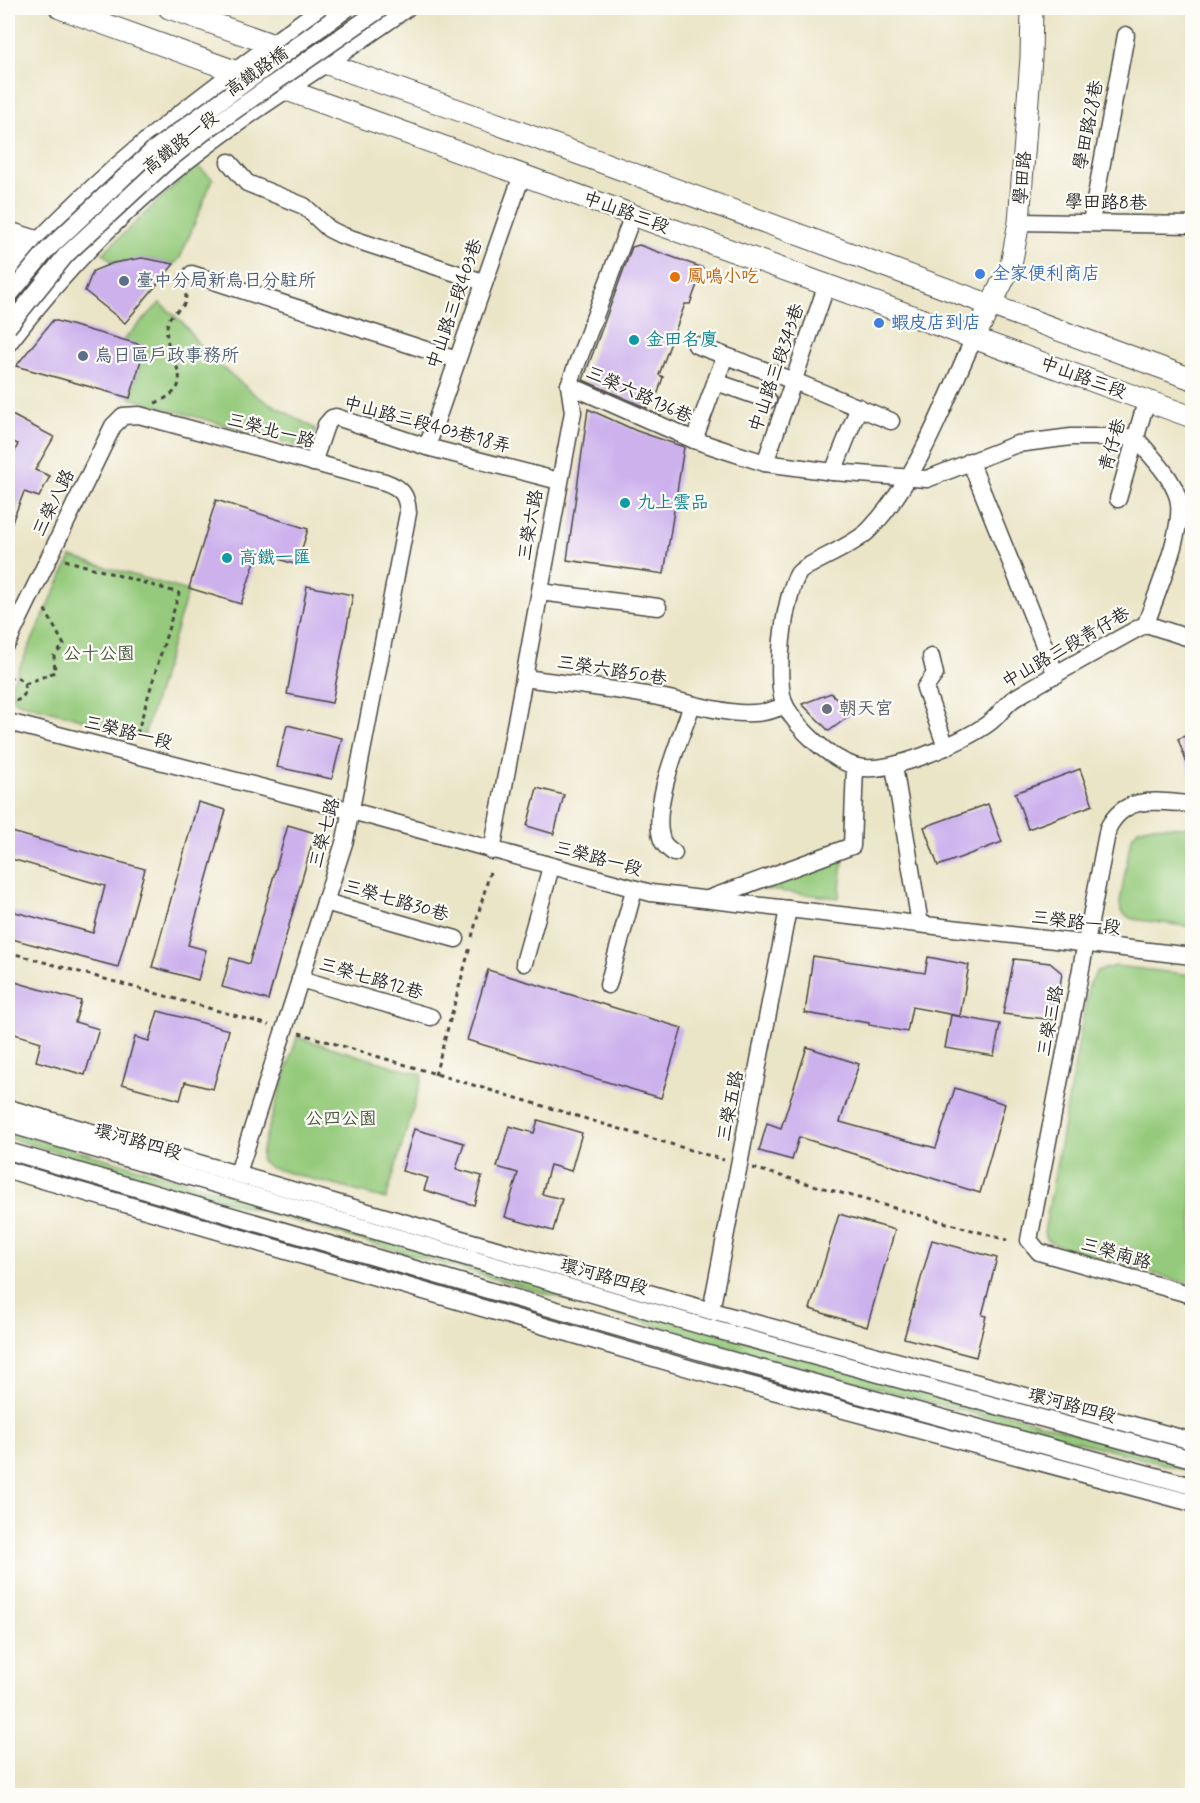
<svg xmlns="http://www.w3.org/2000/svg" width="1200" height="1803" font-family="Mynerve,'LXGW WenKai TC',sans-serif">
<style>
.green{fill:#95ca7c;stroke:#607a54;stroke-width:1.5}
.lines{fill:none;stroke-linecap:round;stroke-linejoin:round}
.stream{stroke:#69c0e6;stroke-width:4.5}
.building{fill:#ccb1ed}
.minor-casing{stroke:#484743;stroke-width:19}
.major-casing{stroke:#484743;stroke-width:23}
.path{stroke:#484743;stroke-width:3;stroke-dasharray:4.5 4.5;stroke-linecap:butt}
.minor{stroke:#fff;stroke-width:16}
.major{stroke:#fff;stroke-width:21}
.minor-bridge-casing{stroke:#484743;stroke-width:19;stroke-linecap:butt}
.minor-bridge{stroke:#fff;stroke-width:16}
.shop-dot{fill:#3f7fe0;stroke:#fdfcf7;stroke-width:2}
.food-dot{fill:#e8710a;stroke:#fdfcf7;stroke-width:2}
.service-dot{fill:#5c6f8a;stroke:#fdfcf7;stroke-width:2}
.culture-dot{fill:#0f9aa8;stroke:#fdfcf7;stroke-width:2}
.worship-dot{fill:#6b7280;stroke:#fdfcf7;stroke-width:2}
.labels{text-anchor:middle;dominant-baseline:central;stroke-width:4.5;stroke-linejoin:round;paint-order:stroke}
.street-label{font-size:18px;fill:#2b2b2b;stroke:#fdfcf7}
.shop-label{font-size:18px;fill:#366cbe;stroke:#fdfcf7;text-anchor:start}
.food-label{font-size:18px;fill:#c56008;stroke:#fdfcf7;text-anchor:start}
.service-label{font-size:18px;fill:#4e5e75;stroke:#fdfcf7;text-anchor:start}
.culture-label{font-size:18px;fill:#0d838f;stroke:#fdfcf7;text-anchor:start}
.park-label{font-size:18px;fill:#4b5b43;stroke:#fdfcf7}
.worship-label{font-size:18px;fill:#5b616d;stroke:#fdfcf7;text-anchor:start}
</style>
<rect width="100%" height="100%" fill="#fdfcf7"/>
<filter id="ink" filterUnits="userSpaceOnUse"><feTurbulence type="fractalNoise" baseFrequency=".0167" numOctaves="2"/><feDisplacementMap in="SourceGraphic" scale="12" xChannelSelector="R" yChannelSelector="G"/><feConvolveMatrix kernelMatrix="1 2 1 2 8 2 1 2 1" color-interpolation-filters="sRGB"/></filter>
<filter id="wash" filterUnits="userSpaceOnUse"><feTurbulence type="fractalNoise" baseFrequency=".008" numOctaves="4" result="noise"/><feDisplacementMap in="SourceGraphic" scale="24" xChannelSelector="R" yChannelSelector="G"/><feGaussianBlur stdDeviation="1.35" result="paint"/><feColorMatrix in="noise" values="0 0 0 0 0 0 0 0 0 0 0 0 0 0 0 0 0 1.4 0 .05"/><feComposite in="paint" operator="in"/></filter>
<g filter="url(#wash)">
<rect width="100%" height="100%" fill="#ebe5c8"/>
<g class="green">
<polygon points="196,165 213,179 180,258 174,264 142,258 113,263 103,253"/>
<polygon points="160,303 183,323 205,353 258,397 316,429 309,449 130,398 145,346 123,340"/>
<polygon points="71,557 188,591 144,736 18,702 13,700 8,692"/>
<polygon points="1148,826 1192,827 1192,927 1132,919 1121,912 1120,902 1131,838 1138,829"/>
<polygon points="844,852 839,898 752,888"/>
<polygon points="1116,966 1192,975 1192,1285 1059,1246 1046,1239 1044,1233 1089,985 1097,971"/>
<polygon points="297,1037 423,1075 386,1199 271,1168 261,1161 262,1149"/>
<polygon points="8,1131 1192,1466 1192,1472 809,1370 8,1138"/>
</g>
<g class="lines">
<polyline class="stream" points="358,11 363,8"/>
</g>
<g id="blocks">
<g class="building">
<polygon points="639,245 703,268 690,304 685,304 659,375 663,377 658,393 649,398 647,408 583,380 632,247"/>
<polygon points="142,258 174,264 125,323 85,291 93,271 113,263"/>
<polygon points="53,320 145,346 130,398 16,366"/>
<polygon points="588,409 637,431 684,447 664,574 567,560"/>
<polygon points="8,413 54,437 35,470 50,476 39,497 24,492 8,532 8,467 18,444 8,440"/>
<polygon points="216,500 308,529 297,565 258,552 241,604 189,588"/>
<polygon points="307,586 353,595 332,703 287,694"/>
<polygon points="831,693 852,714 829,731 802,704"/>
<polygon points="287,725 342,738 332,779 277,767"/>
<polygon points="1192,733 1192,775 1191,775 1178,739"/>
<polygon points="1080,769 1093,805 1028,829 1015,793"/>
<polygon points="537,788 564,795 554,834 527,826"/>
<polygon points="198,802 226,810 188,945 206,950 198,980 152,967"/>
<polygon points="988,804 1002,842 938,866 924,827"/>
<polygon points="288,825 315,833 268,1000 222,987 230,958 249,964"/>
<polygon points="8,831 145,869 118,967 8,938 8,910 93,933 105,886 8,858"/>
<polygon points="813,956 925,973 928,957 969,965 960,1016 912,1007 907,1032 869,1025 869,1023 805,1013"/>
<polygon points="1014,959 1050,963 1062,973 1055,1020 1003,1014"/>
<polygon points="488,970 682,1028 661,1098 467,1040"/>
<polygon points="8,980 81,1001 75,1022 99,1029 85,1075 36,1061 41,1042 8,1032"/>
<polygon points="158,1011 229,1030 213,1089 185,1082 180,1100 122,1084 135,1037 149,1041"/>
<polygon points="951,1015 1000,1024 994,1056 945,1048"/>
<polygon points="807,1047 859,1064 840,1122 894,1137 936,1148 955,1088 1005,1104 980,1193 799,1137 792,1160 759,1151 767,1123 781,1128"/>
<polygon points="538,1120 582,1133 571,1171 550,1165 542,1194 562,1199 553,1231 505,1217 518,1173 497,1167 509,1126 534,1133"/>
<polygon points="414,1129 464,1143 456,1169 482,1176 474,1205 424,1190 428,1178 402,1171"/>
<polygon points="839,1214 895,1230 867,1327 810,1309"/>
<polygon points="932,1240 997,1258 982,1315 986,1316 976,1357 904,1338"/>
</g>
</g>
</g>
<g filter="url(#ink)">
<use href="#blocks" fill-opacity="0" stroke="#484743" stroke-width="1.5"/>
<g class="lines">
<g class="minor-casing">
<g id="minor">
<polyline points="229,162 247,183 304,206 329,229 341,235 483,282"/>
<polyline points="1019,222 1192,225"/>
<polyline points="1091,222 1126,35"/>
<polyline points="8,230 46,242"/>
<polyline points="8,244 35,253"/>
<path d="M8,274C98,170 210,88 321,8"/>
<polyline points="192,274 457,360"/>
<path d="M8,344C56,281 110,223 172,173C246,112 330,64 407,8"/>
<polyline points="696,345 794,381 891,421"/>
<polyline points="716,382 768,400"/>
<path d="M569,385L694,440L730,452L765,463L833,472L927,479L1017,444L1071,437H1135C1149,454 1172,476 1178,498C1186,527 1156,594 1146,624C1102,648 1058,672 1015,698C1005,704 999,716 989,723C963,742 886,777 854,766C828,757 800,731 786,707C773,684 784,597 798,574C803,565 855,546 870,529C918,479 945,401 974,338"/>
<polyline points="694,440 725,356"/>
<polyline points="427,447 522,175"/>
<polyline points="970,461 1056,675"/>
<polyline points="313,463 326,425 332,418 336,417 427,447 559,481"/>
<polyline points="765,463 826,287"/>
<polyline points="833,472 859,407"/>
<polyline points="1118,499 1146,402"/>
<polyline points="540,592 658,607"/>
<polyline points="1146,624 1192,639"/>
<path d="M8,642L113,426L123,416L139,415L385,482C402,488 407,495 408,513L345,840L238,1173"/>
<polyline points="931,657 935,674 925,688 946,747"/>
<path d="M525,678C569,684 614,689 658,697C697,703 747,725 785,705"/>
<polyline points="8,722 326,804 651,893 1192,956"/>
<polyline points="894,766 920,924"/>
<path d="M1192,804C1158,802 1126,793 1108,828L1029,1240L1039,1252L1192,1295"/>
<polyline points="492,851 573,412 569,385 633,215"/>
<path d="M674,853C669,849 664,846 662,840C650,807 681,737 692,705"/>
<polyline points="708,899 852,846 855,767"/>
<polyline points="325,902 456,939"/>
<polyline points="524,963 551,867"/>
<polyline points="300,979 431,1017"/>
<polyline points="608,985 634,890"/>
<polyline points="8,1108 711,1311 1192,1441"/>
<polyline points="8,1124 709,1328 1192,1459"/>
<polyline points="8,1151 705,1353 1192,1486"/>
<polyline points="8,1170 702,1372 1192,1503"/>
<polyline points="711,1311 788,909"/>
</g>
</g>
<g class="major-casing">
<g id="major">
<polyline points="60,8 1192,417"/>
<polyline points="169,8 492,122 1192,379"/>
<polyline points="974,338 1011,265 1019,222 1031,58 1032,8"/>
</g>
</g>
<g class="path">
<path d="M155,403C207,383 158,357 168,322C173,306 190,313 185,288"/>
<polyline points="65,560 179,593 136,737"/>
<path d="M8,678H18C26,684 28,691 21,699L9,703"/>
<polyline points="25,684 55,672 54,656 64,645 43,606"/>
<polyline points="472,937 491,868"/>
<polyline points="8,952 269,1025"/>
<polyline points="299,1033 724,1160"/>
<polyline points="435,1075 470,947"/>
<polyline points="753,1168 1007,1240"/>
</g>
<use href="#minor" class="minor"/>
<use href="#major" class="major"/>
<g class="minor-bridge-casing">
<g id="minor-bridge">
<polyline points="8,297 48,249 153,150 348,8"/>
<polyline points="8,327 66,255 165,163 207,130 382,8"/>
</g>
</g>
<use href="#minor-bridge" class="minor-bridge"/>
</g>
</g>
<g class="shop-dot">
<circle cx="980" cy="274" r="6"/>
<circle cx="879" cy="323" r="6"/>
</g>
<circle class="food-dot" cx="675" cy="277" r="6"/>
<g class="service-dot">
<circle cx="124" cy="281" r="6"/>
<circle cx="83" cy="356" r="6"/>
</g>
<g class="culture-dot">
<circle cx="634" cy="340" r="6"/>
<circle cx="625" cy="503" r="6"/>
<circle cx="227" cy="558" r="6"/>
</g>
<circle class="worship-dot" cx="827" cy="709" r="6"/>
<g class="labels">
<g class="street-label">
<text transform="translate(257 72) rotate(-35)">高鐵路橋</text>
<text transform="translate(1089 125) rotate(-79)">學田路28巷</text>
<text transform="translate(181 143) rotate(-38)">高鐵路一段</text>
<text transform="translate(1023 178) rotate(-85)">學田路</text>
<text transform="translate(1106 203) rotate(1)">學田路8巷</text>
<text transform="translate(626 213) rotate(20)">中山路三段</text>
<text transform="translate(455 304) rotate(-71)">中山路三段403巷</text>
<text transform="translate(777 368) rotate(-71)">中山路三段343巷</text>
<text transform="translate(1083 378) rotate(20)">中山路三段</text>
<text transform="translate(639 395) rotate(24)">三榮六路136巷</text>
<text transform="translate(427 425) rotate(15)">中山路三段403巷18弄</text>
<text transform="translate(271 431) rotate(15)">三榮北一路</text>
<text transform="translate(1113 445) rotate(-74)">青仔巷</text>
<text transform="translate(54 503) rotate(-64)">三榮八路</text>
<text transform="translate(531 525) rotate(-80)">三榮六路</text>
<text transform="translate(1066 648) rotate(-30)">中山路三段青仔巷</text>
<text transform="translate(612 671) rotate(9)">三榮六路50巷</text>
<text transform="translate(128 733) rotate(14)">三榮路一段</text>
<text transform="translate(325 833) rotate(-75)">三榮七路</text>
<text transform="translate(598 859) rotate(15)">三榮路一段</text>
<text transform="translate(396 901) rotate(16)">三榮七路30巷</text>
<text transform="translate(1076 923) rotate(7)">三榮路一段</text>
<text transform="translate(371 979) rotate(16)">三榮七路12巷</text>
<text transform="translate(1051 1021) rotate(-79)">三榮三路</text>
<text transform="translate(731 1106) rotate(-79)">三榮五路</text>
<text transform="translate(138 1142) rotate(16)">環河路四段</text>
<text transform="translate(1116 1254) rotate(16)">三榮南路</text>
<text transform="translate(604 1277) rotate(16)">環河路四段</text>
<text transform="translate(1072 1406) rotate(15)">環河路四段</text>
</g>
<g class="shop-label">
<text x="992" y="274">全家便利商店</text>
<text x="891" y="323">蝦皮店到店</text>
</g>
<g class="food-label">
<text x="687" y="277">鳳鳴小吃</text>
</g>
<g class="service-label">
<text x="136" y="281">臺中分局新烏日分駐所</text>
<text x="95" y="356">烏日區戶政事務所</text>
</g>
<g class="culture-label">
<text x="646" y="340">金田名廈</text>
<text x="637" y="503">九上雲品</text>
<text x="239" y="558">高鐵一匯</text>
</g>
<g class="park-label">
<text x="99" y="654">公十公園</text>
<text x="341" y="1119">公四公園</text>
</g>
<g class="worship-label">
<text x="839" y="709">朝天宮</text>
</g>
</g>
<rect width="1200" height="1803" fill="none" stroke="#fdfcf7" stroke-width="30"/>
</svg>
